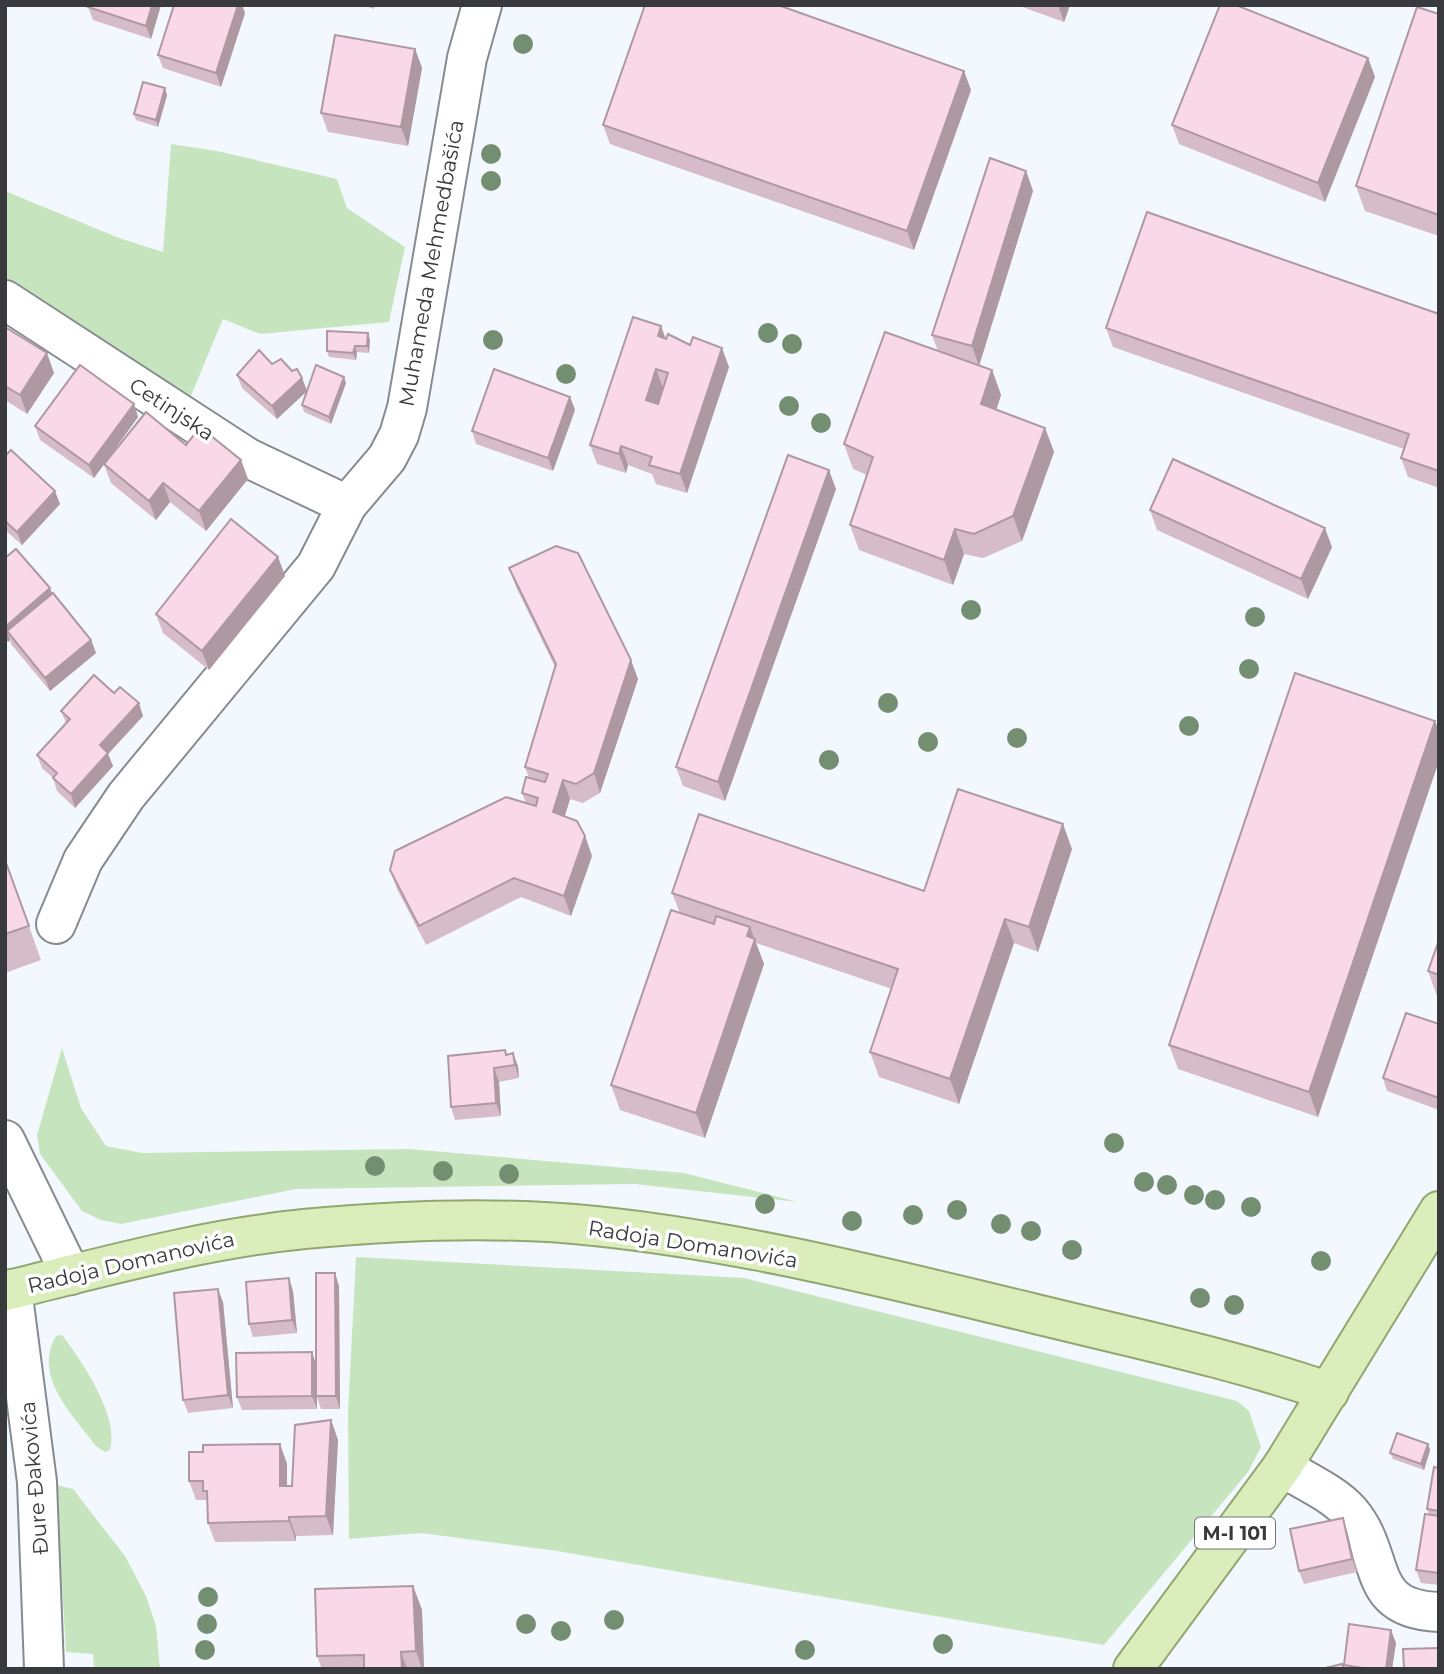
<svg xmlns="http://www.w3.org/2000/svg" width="1444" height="1674" font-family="Montserrat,sans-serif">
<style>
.grass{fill:#c6e5be}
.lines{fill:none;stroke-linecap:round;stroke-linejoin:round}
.minor-casing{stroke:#868b90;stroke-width:42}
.major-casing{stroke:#91a770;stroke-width:42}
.minor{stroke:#fff;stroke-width:38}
.major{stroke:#daedba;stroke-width:38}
.tree{fill:#748e72}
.wall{fill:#d6bbc8}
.shaded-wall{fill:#ae98a2}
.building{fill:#f9d9e8;stroke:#ae98a2;stroke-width:2;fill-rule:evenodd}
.labels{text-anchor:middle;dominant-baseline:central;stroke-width:7;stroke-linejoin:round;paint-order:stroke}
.shield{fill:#fff;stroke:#747577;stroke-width:2}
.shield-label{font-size:19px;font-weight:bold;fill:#393a3d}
.street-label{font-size:21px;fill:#393a3d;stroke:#fff}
</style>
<rect width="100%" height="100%" fill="#f3f8fe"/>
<g class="grass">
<polygon points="171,144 217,151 337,179 347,208 405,247 389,322 260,334 223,319 188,403 5,285 5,191 119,238 163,252"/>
<polygon points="62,1048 81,1108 106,1146 142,1153 409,1149 684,1173 798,1202 635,1184 296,1189 121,1224 101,1220 82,1211 40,1154 37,1135"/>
<polygon points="356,1257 744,1278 1237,1401 1249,1411 1261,1447 1248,1472 1104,1645 557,1551 421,1533 349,1539 348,1412"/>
<path d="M62,1335C82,1361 120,1417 110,1450L105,1452L96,1446C74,1416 32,1377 56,1336Z"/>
<polygon points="56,1485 73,1489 125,1556 146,1596 156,1626 160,1669 94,1669 93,1654 66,1652"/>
</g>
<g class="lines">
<g class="minor-casing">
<g id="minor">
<polyline points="5,300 248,458 347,505"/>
<polyline points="56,924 83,860 126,796 316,566 347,505 387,458 399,435 407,408 467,58 482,5"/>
<polyline points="5,1140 71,1275"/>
<polyline points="12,1289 37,1482 44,1669"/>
<path d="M1282,1467C1303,1480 1333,1493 1350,1512C1388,1557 1363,1609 1439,1612"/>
</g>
</g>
<g class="major-casing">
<g id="major">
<path d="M5,1291C104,1267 203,1239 304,1229C399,1220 500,1216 595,1226C741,1241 886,1278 1028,1312C1128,1337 1231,1358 1329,1392"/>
<polyline points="1133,1669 1282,1467 1439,1211"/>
</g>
</g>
<use href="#minor" class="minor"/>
<use href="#major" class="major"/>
</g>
<g class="tree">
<circle cx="523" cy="44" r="10"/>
<circle cx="491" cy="154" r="10"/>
<circle cx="491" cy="181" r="10"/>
<circle cx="768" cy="333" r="10"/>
<circle cx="493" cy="340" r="10"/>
<circle cx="792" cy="344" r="10"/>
<circle cx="566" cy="374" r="10"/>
<circle cx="789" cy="406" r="10"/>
<circle cx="821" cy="423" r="10"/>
<circle cx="971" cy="610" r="10"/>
<circle cx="1255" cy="617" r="10"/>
<circle cx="1249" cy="669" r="10"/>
<circle cx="888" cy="703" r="10"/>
<circle cx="1189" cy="726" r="10"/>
<circle cx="1017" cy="738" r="10"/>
<circle cx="928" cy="742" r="10"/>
<circle cx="829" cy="760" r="10"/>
<circle cx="1114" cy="1143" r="10"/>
<circle cx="375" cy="1166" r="10"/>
<circle cx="443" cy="1171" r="10"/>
<circle cx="509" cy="1174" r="10"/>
<circle cx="1144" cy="1182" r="10"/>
<circle cx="1167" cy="1185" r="10"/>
<circle cx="1194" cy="1195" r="10"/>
<circle cx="1215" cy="1200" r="10"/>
<circle cx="765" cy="1204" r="10"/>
<circle cx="1251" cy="1207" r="10"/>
<circle cx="957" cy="1210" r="10"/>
<circle cx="913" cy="1215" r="10"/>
<circle cx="852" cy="1221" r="10"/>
<circle cx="1001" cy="1224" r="10"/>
<circle cx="1031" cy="1231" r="10"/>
<circle cx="1072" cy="1250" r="10"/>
<circle cx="1321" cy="1261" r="10"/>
<circle cx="1200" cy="1298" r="10"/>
<circle cx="1234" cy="1305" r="10"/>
<circle cx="208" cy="1597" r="10"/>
<circle cx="614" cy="1620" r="10"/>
<circle cx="207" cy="1624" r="10"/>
<circle cx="526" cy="1624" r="10"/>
<circle cx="561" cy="1631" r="10"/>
<circle cx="943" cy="1644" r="10"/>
<circle cx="205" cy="1650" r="10"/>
<circle cx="805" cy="1650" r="10"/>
</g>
<g class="wall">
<polygon points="89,5 161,5 151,39 93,20 88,7"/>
<polygon points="174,5 242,5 245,13 221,87 163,68 158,55"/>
<polygon points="363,5 375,5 374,9"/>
<polygon points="1017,5 1070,5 1064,22"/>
<polygon points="1439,14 1439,236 1365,211 1356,186"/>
<polygon points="415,49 422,68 408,146 328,132 321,113"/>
<polygon points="1368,58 1375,77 1325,202 1179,144 1172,125"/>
<polygon points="971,90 914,250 610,144 603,125"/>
<polygon points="167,95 158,127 136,120 134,114"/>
<polygon points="1026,171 1033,191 979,366 992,370 1001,395 996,410 1045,428 1054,452 1022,541 983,558 964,554 953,585 859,550 850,525 867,475 853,469 844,444 938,351 932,335"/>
<polygon points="1439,314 1439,488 1408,477 1401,458 1404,449 1113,347 1106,328"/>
<polygon points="5,327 54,373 27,414 5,400"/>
<polygon points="368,333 370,340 369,353 357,352 356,360 329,357 327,351"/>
<polygon points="665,339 729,367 687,493 656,484 652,474 628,465 626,473 597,464 590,445"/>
<polygon points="272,364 292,371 302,378 307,391 277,419 242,388 237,375"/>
<polygon points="346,383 331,424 304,412 302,405"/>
<polygon points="570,397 575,410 553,471 476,444 472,431"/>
<polygon points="134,404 138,417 108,458 186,445 241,460 248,479 206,531 170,502 156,520 111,483 104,464 94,478 40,440 35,426"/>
<polygon points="5,456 60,504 22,545 5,530"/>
<polygon points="836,489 725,801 683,786 676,767"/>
<polygon points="1150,510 1332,547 1308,599 1157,530"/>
<polygon points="278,557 285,576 209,670 163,633 156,614"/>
<polygon points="5,558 50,588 52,594 91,640 96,653 50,691 11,644 10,640 8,642 5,638"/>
<polygon points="509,568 638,679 600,793 583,803 570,799 565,816 585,836 592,856 571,916 521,897 426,945 397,889 390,870 526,803 522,793 529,778 525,767 555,667 516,587"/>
<polygon points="114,693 143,716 108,754 113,766 75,808 57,791 53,778 42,768 37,755 66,723 61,711"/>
<polygon points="1439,731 1318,1117 1178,1069 1169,1045"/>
<polygon points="1072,849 1038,952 1014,943 959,1104 879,1077 870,1052 892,989 756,943 764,964 705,1138 620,1110 611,1085 680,913 672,893 924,891"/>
<polygon points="5,859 41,960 5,973"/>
<polygon points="1439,940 1439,996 1437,996 1428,971"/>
<polygon points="1439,1024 1439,1110 1387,1091 1383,1078"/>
<polygon points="507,1055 518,1066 519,1078 499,1082 501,1116 455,1120 451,1107"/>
<polygon points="339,1286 340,1409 321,1409 317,1397 317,1409 242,1410 237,1397 312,1352 316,1365"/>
<polygon points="293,1291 297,1333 253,1337 249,1324"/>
<polygon points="223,1302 233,1408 188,1413 183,1400"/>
<polygon points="331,1420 338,1440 333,1535 296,1536 296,1541 215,1542 208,1523 207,1503 206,1500 196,1500 189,1481 203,1452 280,1444 287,1464 287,1486 292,1486"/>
<polygon points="1428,1444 1430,1450 1424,1470 1393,1459 1390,1453"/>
<polygon points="1439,1468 1439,1585 1421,1583 1416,1570 1429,1514 1427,1509"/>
<polygon points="1347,1531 1357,1572 1304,1584 1299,1571"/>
<polygon points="413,1586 422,1610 424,1669 322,1669 317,1656"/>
<polygon points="1396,1643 1392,1669 1345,1669 1344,1665"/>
</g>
<g class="shaded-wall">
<polygon points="152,5 161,5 151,39 146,26"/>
<polygon points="238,5 242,5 245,13 221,87 216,73"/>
<polygon points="1058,5 1070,5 1064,22"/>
<polygon points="415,49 422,68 408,146 401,127"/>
<polygon points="1368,58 1375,77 1325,202 1318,183"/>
<polygon points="964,71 971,90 914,250 907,231"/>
<polygon points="165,88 167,95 158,127 156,120"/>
<polygon points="1026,171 1033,191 979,366 972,346"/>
<polygon points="661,326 668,345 658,336"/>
<polygon points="368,333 370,340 369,353 367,346"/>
<polygon points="355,346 357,352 356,360 353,353"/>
<polygon points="722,348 729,367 687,493 680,474"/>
<polygon points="47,353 54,373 27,414 20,395"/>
<polygon points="656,369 663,388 653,419 646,400"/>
<polygon points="992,370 1001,395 990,429 981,404"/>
<polygon points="344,377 346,383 331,424 329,417"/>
<polygon points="302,378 307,391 277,419 272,406"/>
<polygon points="570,397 575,410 553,471 548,458"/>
<polygon points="134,404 138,417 94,478 89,465"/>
<polygon points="1045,428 1054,452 1022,541 1013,516"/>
<polygon points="621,446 628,465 626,473 619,454"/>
<polygon points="241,460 248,479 206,531 199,511"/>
<polygon points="829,470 836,489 725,801 718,782"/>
<polygon points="163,483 170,502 156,520 149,501"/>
<polygon points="55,491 60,504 22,545 17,532"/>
<polygon points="1325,528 1332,547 1308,599 1301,579"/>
<polygon points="955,529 964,554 953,585 944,560"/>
<polygon points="278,557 285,576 209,670 202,651"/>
<polygon points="50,588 55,601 7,631 10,640 8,642 5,634 5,627"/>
<polygon points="91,640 96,653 50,691 45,678"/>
<polygon points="631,660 638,679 600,793 594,773"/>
<polygon points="139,703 143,716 108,754 113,766 75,808 71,794 100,745"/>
<polygon points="1435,721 1439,731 1439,761 1318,1117 1309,1092"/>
<polygon points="563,780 570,799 560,831 553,812"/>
<polygon points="1063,824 1072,849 1038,952 1029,927"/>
<polygon points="585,836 592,856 571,916 564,896"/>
<polygon points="1005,919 1014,943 959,1104 950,1079"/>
<polygon points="750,927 764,964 705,1138 696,1113"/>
<polygon points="513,1053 518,1066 519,1078 515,1065"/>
<polygon points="494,1068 499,1082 501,1116 496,1103"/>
<polygon points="335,1273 339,1286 340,1409 336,1396"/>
<polygon points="289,1278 293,1291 297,1333 292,1320"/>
<polygon points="218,1289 223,1302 233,1408 228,1395"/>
<polygon points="312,1352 316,1365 317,1409 312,1396"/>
<polygon points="331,1420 338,1440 333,1535 326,1516"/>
<polygon points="280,1444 287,1464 287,1505 280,1486"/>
<polygon points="1428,1444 1430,1450 1424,1470 1421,1464"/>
<polygon points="289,1517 296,1536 296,1541 289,1521"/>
<polygon points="1343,1518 1347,1531 1357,1572 1352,1559"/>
<polygon points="413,1586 422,1610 424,1669 422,1669 416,1651"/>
<polygon points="1391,1630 1396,1643 1392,1669 1386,1669"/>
<polygon points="401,1652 407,1669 402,1669"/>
</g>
<g class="building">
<polygon points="89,5 152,5 146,26 88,7"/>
<polygon points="174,5 238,5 216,73 158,55"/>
<polygon points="645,5 778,5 964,71 907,231 603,125"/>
<polygon points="1220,5 1236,5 1368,58 1318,183 1172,125"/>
<polygon points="1417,7 1439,14 1439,215 1356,186"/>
<polygon points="335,35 415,49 401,127 321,113"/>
<polygon points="143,82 165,88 156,120 134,114"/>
<polygon points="990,158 1026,171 972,346 932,335"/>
<polygon points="1147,212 1439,314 1439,471 1401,458 1409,434 1106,328"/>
<path d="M633,317L661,326L658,336L666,339L668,334L690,345L693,337L722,348L680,474L649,465L652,457L621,446L619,454L590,445ZM656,369L668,373L658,404L646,400Z"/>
<polygon points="5,327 47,353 20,395 5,386"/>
<polygon points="327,331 368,333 367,346 355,346 353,353 327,351"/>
<polygon points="885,332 992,370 981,404 1045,428 1013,516 974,534 955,529 944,560 850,525 873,457 844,444"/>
<polygon points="259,350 272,364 281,359 292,371 297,369 302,378 272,406 237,375"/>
<polygon points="80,365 134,404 89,465 35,426"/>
<polygon points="316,365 344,377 329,417 302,405"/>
<polygon points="494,369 570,397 548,458 472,431"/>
<polygon points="146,412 186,445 200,427 241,460 199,511 163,483 149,501 104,464"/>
<polygon points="11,450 55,491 17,532 5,521 5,456"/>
<polygon points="788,455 829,470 718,782 676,767"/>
<polygon points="1173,459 1325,528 1301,579 1150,510"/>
<polygon points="231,519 278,557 202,651 156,614"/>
<polygon points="556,546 578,553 631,660 594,773 576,784 563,780 553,812 577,821 585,836 564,896 514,878 419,926 390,870 395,851 506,797 536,806 538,798 522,793 526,777 545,782 548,774 525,767 556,664 509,568"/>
<polygon points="16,549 50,588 5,627 5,558"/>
<polygon points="53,593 91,640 45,678 7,631"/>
<polygon points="1295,673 1435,721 1309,1092 1169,1045"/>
<polygon points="94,675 114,693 120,687 139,703 100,745 108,753 71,794 53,778 57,773 37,755 70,719 61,711"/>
<polygon points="958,789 1063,824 1029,927 1005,919 950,1079 870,1052 898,969 672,893 699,814 924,891"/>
<polygon points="5,860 29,926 5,934"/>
<polygon points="671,910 714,924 716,916 750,927 747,936 755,939 696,1113 611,1085"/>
<polygon points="1439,940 1439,975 1428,971"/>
<polygon points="1406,1013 1439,1024 1439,1098 1383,1078"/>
<polygon points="505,1050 506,1055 513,1053 515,1065 494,1068 496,1103 451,1107 448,1056"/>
<polygon points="316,1273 335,1273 336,1396 316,1396"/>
<polygon points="289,1278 292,1320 249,1324 246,1282"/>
<polygon points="218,1289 228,1395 183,1400 174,1293"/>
<polygon points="312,1352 312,1396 237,1397 236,1353"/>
<polygon points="331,1420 326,1516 289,1517 289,1521 208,1523 207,1491 203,1491 203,1481 189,1481 189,1452 203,1452 203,1445 280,1444 280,1486 292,1486 295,1425"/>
<polygon points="1397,1433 1428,1444 1421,1464 1390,1453"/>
<polygon points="1434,1467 1439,1468 1439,1511 1427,1509"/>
<polygon points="1425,1514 1439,1516 1439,1573 1416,1570"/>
<polygon points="1343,1518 1352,1559 1299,1571 1290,1529"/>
<polygon points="413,1586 416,1651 401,1652 402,1669 364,1669 364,1655 317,1656 315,1589"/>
<polygon points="1349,1624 1391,1630 1386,1669 1369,1669 1344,1665"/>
<polygon points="1439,1648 1439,1669 1404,1669 1403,1649"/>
<polygon points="1342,1664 1344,1669 1321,1669"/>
</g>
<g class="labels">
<rect class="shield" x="1195" y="1517.5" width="80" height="31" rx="5"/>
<g class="shield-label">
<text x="1235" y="1533">M-I 101</text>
</g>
<g class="street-label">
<text transform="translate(431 263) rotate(-80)">Muhameda Mehmedbašića</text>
<text transform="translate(172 409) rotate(33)">Cetinjska</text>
<text transform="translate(693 1244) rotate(9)">Radoja Domanovića</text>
<text transform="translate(131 1262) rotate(-13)">Radoja Domanovića</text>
<text transform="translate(34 1478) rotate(-95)">Đure Đakovića</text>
</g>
</g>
<rect width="1444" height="1674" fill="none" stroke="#393a3d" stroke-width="14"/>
</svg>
